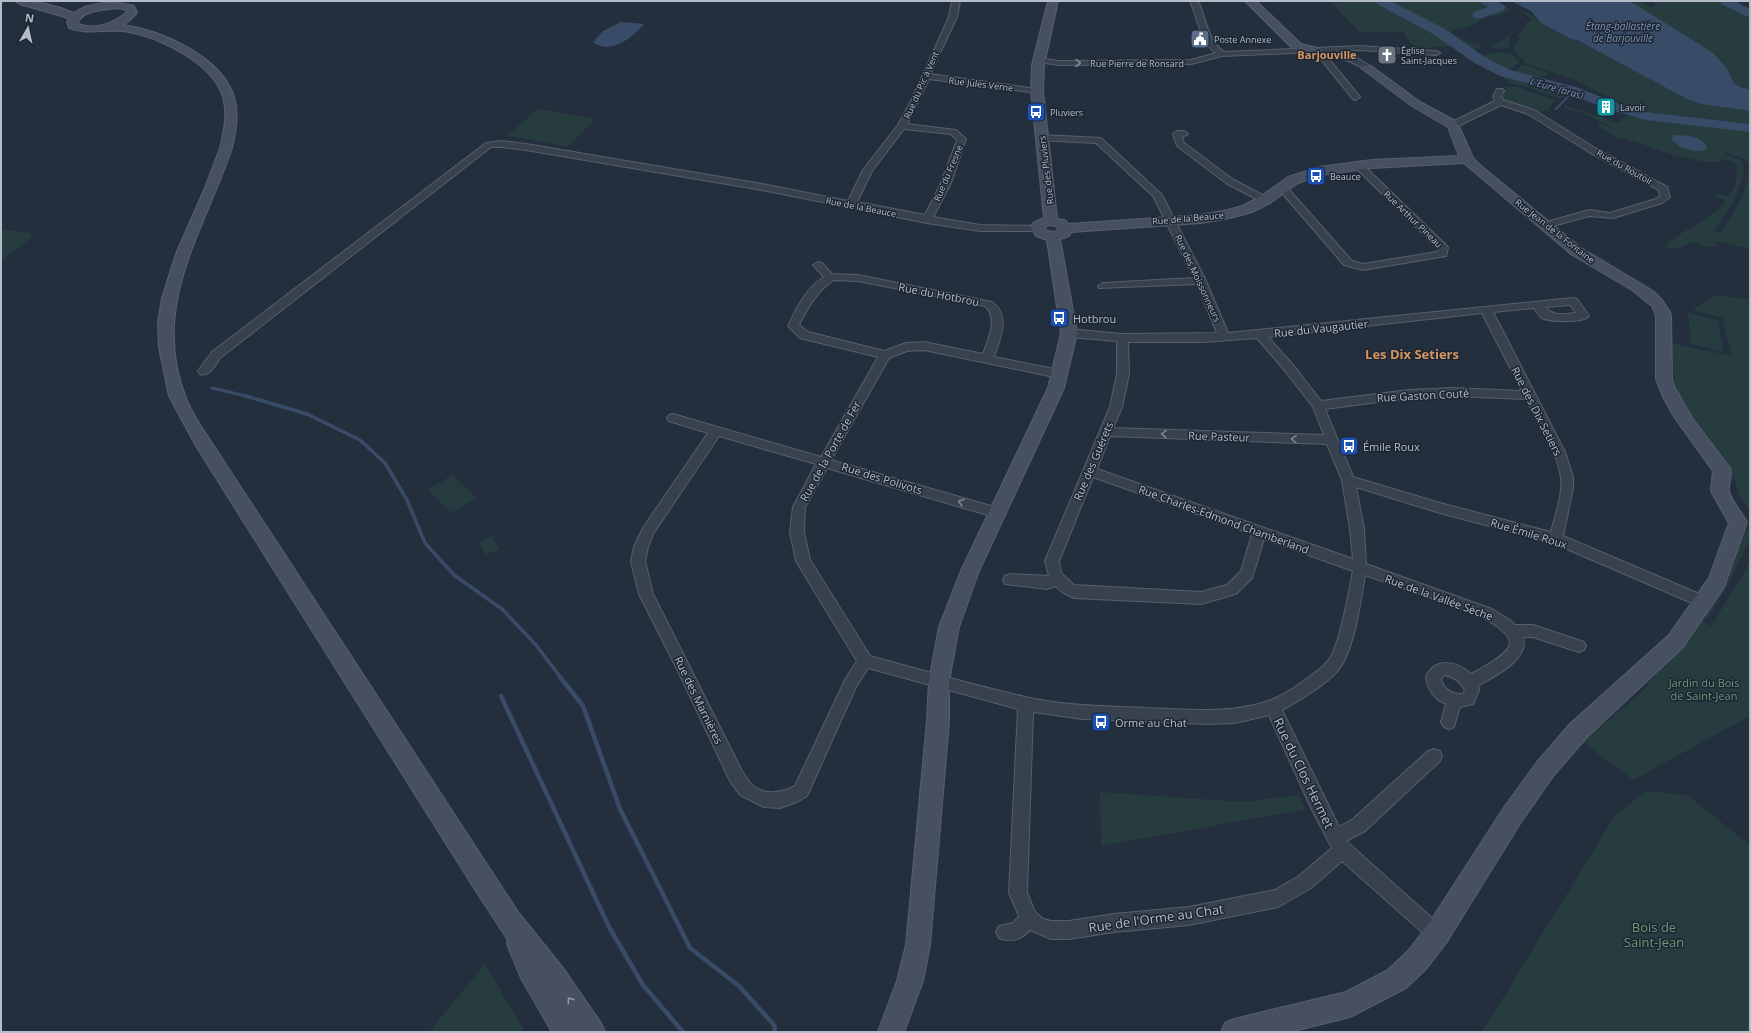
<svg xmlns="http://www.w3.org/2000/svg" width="1751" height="1033" font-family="'Open Sans',sans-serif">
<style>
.green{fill:#263c3f;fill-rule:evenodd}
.water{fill:#394c67}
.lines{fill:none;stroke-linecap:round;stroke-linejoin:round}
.stream-far3{stroke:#394c67;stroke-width:2}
.stream-far2{stroke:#394c67;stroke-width:3}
.stream-far1{stroke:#394c67;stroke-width:3.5}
.stream{stroke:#394c67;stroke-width:4.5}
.river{fill:#394c67;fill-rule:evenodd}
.street-casing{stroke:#565f6c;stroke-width:2}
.secondary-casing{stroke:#565f6c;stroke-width:2}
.street{fill:#38414e;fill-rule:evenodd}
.secondary{fill:#465061;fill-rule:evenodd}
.oneway{stroke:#7c8592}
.oneway2{stroke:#8e96a5}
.labels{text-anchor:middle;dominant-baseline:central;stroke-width:3;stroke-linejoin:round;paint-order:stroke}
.far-poi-label{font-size:9px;fill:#b4bcc9;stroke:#1d2633;text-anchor:start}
.far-street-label{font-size:9px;fill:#b4bcc9;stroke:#1d2633}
.far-water-label{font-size:10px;font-style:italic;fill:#7c92b1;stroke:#1d2633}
.far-quarter-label{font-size:11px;font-weight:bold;fill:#d59563;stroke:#1d2633}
.street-label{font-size:11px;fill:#b4bcc9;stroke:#1d2633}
.poi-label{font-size:11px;fill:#b4bcc9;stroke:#1d2633;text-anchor:start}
.park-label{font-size:11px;fill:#6b9a76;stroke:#1d2633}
.quarter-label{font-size:13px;font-weight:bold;fill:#d59563;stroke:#1d2633}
.near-street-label{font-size:13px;fill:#b4bcc9;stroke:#1d2633}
.near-park-label{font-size:13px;fill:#6b9a76;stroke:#1d2633}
</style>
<rect width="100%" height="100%" fill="#242f3e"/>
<g class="green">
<polygon points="1330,1 1494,1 1513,11 1507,11 1498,16 1485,17 1475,24 1450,32 1475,45 1482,44 1480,48 1471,50 1463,45 1415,49 1403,32 1360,32"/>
<path d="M1630,1H1640L1652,8L1656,5L1650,1H1719L1750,18V90C1736,86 1731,80 1726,67Z"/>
<path d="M1521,12C1533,12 1534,18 1542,24C1554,30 1566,38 1579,41L1687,99L1701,104L1750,111V124L1668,114L1642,110L1619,103L1577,81L1527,64L1515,52V46L1520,38L1517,36L1526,27V22L1533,20L1529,16Z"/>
<polygon points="1510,35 1509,47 1501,49 1488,47 1499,42"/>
<polygon points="1496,52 1511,53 1520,62 1512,68 1509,68 1510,69 1507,72 1478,56"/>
<polygon points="1525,65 1549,73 1542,77 1544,81 1514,72 1521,66"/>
<polygon points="1509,76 1515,78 1568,92 1561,99 1530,88 1509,83 1505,78"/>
<polygon points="1506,87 1518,87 1554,100 1549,110 1540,112 1501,101"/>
<path d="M1565,105L1618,123L1627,115L1620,112L1621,111L1672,122L1750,130V249L1716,241L1715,246L1704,247L1694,242L1677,249L1665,247C1683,227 1710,223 1726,200L1712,196L1715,193L1728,196C1737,189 1737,176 1737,164L1725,159L1719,162H1704L1674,155L1624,138L1619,139C1613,133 1604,131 1597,125L1600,124L1610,126L1580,112L1563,108ZM1725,152L1742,158L1748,163C1751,191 1734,210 1720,233L1715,231C1723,218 1751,177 1742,162C1738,158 1731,157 1725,154Z"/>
<polygon points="538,109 595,119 567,147 507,135"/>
<polygon points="1692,119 1750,125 1750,128 1692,121"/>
<polygon points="1,229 31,233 31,238 1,261"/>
<polygon points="1716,295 1750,299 1750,511 1739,496 1735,480 1725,463 1685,407 1675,385 1671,343 1732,356 1722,318 1692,310"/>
<polygon points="1688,313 1718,320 1723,352 1691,344"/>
<polygon points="452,475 476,498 451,513 428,490"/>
<polygon points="1743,530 1750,530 1750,538 1728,585 1708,618 1703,615"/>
<polygon points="492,536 499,549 486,555 479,542"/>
<polygon points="1750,560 1750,716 1633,780 1583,742 1641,693 1700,620 1711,626 1746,570"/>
<polygon points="1647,791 1687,795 1750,845 1750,1032 1482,1032 1616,814"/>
<polygon points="1100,792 1242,802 1299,795 1306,809 1101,846"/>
<polygon points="485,964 525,1032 429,1032"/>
</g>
<g class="water">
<polygon points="1511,1 1630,1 1712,52 1726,67 1734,83 1741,87 1750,90 1750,111 1701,104 1687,99 1579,41 1569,38 1541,23 1531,11"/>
<path d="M621,22L644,24C633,37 610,56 593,42L603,31Z"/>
<path d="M1674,135C1684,135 1703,136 1707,148L1705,150C1692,153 1680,148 1671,139Z"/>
</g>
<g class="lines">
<polyline class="stream-far3" points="1556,109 1573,91"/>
<polyline class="stream-far2" points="212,388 250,397"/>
<polyline class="stream-far1" points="246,396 307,414 360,440 385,463 407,500 425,543 454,575 502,609 536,645 561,678"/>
<g class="stream">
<polyline points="560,677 583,706 620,809 690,948 739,986 774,1025 775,1032"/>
<polyline points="501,696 609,927 643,985 683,1032"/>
</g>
<g class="river">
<polygon points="1375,1 1390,1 1445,29 1483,56 1510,70 1576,87 1617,103 1647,112 1750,124 1750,132 1646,120 1607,109 1566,93 1500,76 1473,62 1435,35 1377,4"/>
<path d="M1480,1C1489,1 1500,0 1506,7L1504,10L1482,18H1474L1472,15L1474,12L1489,7L1482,4Z"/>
<polygon points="1720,1 1735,1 1750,9 1750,18 1722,4"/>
</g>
<g class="street-casing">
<g id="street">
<path d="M952,1H960L957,17L930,74L1037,89L1041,91L1037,93L929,79L907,124L956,130L966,139L951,183L933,217L980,225L1038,226L1041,227L1043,229L1041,231H980L927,223L762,190L526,150L501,147H491L220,358C215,365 210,377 200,374L198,371L212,352L486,143L501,141L526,144L762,184L848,201L863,170L898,125L911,101L949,17ZM904,129L951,134L957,140L941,183L925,215L857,202L872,171Z"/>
<path d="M1190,1H1198C1206,18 1207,40 1224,52L1360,46L1436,51L1440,53L1436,55L1360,50L1335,51L1357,58L1370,66L1371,68L1367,70L1351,62L1329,55V52H1323L1360,97L1356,100L1353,99L1315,52L1222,56L1191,64L1058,65L1039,62L1035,60L1039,58L1058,61L1191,60L1216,53C1200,42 1198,18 1190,1Z"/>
<polygon points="1497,89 1503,89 1504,91 1501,96 1503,100 1534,110 1595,148 1667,187 1670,197 1662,203 1613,218 1589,216 1546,228 1543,227 1541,225 1543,223 1589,210 1610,213 1656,199 1660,196 1659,190 1589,152 1528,114 1501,105 1456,127 1450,127 1449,125 1450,123 1495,101 1493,96"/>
<polygon points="1184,131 1188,134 1182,137 1184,143 1232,179 1268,198 1270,200 1268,202 1262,202 1226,183 1177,146 1173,134 1177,131"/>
<path d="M1041,135L1101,138L1162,195L1206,281L1228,333L1573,298L1577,299L1589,316C1584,323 1550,322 1542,318C1539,316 1536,311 1534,308L1493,312L1565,452L1573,477V488L1563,536L1709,598L1711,602L1709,606L1704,608L1699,606L1553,543L1440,513L1356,487L1364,529L1366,564L1492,609L1510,620L1515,625H1533L1584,642L1586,646L1584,650L1579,652L1533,637H1523C1530,660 1494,676 1478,686L1479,690L1473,704L1460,707L1454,727L1449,729L1444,727L1441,722L1446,704C1434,699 1428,690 1426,677C1435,657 1457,661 1471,674C1480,669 1511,654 1510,642C1509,633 1489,620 1481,617C1444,601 1404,589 1365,575C1361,600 1354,650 1339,669C1330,682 1296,703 1282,710L1339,827L1353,819L1428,751L1434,749L1440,751L1442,756L1440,761L1365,831L1346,841L1443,928L1446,934L1443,940L1437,943L1431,940L1342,861L1311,888L1278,907L1189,925L1114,932L1069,939H1051L1030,930C1021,940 1011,943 999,938L996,932L999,926L1013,923L1019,916L1009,893L1018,709L868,668L856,687L807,796L797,802L780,808L764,807L740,795L730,781L680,675L639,594L631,561L634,547L643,528L708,433L669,421L667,418L669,415L673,414L821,457L878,357L800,338L788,326C796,309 807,287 824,277L813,265L818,262L822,263L832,274L858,275L992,302C1011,315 1000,339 994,357L1059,370L1063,371L1065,374L1063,377L1059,378L924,350L907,351L889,358L831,460L998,508L1003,509L1004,513L1003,517L998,518L827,468L805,507L804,532L810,560L870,656C921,670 973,685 1025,697C1064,706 1105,706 1145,708C1187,709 1231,715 1271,700C1284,696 1319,672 1328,661C1340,646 1349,591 1353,571L1264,539L1252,578L1237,593L1232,595L1201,604L1074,598L1064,593L1055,586L1047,589L1005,584L1003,580L1005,576L1010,574L1049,576L1045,561L1110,407L1117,374V341L1069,337L1065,336L1064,333L1065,330L1069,329L1122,334L1217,333L1197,284L1099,288L1098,286L1103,283L1194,278L1153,196L1096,143L1038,140L1037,138L1038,136ZM834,280L858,281L985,306C999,318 988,340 983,354L924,342L906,343L884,351L808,332L799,325L801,321C809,306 819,289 834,280ZM1570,305L1576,313C1564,314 1554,317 1545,307ZM1482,313L1522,391L1453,388L1409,390L1321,401L1294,366L1268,337ZM1257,338L1286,372L1313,407L1324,435L1113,428L1122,407L1129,374L1128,342H1204ZM1453,396L1526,399C1537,422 1558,452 1561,478C1563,495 1555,516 1551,532L1440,503L1353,477L1325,409L1409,398ZM719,436L816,464L793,507L790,532L796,561L857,661L846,678L795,786C782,793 763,796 751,784C747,780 745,775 742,771L653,594L645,561L648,547L653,534ZM1110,436L1327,444L1342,480L1350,529L1353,559L1097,469ZM1093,477L1252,534L1241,571L1227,585L1201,592L1074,585L1061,573L1059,561ZM1444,675C1454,677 1460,681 1465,690L1463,694C1453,694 1443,690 1441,679ZM1033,712L1083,719L1207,724L1235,723L1269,715L1312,810L1332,848L1299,876L1275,890L1189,907L1114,914L1069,921H1051L1043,919L1035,912L1027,893Z"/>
<polygon points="1358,162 1361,163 1447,246 1448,248 1446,256 1363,270 1344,265 1277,187 1279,185 1285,185 1352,261 1363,264 1437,252 1438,249 1355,167 1353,165 1355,163"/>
</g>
</g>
<g class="secondary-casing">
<g id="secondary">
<path d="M15,1C34,1 56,5 74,13C90,1 115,1 134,6L137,13L130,20L123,25C161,30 222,57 234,97C239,114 236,131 232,148C204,231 149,307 186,398C191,412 200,425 208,437L518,912L563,968L601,1023L605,1032H552L521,978L507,944L508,940L474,888L196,446L169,396L159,347L158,323L162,298L176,254L205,188L220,148C224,131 228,114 223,97C212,62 157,36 124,31C105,29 88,35 69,28L67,22L69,19L65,17L23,5ZM119,8L126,10L127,12C114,24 94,30 78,24C79,10 108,9 119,8Z"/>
<path d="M1048,1H1058L1044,65L1043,91L1057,219L1065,220L1068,224L1201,215L1228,210L1242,206L1260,197L1288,177L1319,167L1372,160L1459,156L1448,127L1412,106L1361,68L1363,66H1371L1420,102L1457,122L1473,158L1481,166L1581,248L1653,291L1662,300L1670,312L1671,316L1672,379L1675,388L1692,418L1730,468C1733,476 1728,483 1729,491C1731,502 1742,512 1747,522L1724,587L1683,647L1586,738L1554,775L1521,822L1446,943L1426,969L1406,988L1350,1017L1290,1032H1221L1225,1023L1234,1019L1346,992L1388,970L1408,951L1428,925L1505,806L1538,761L1570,724L1669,635L1709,578L1729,523L1712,493L1711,489L1713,471L1675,418L1663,397L1656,379V316L1652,306L1632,290L1571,254L1464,163L1372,168L1321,175L1298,183L1270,203L1252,212L1230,218L1201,223L1071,232L1069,236L1060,239L1077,333L1064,388L979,571L959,627L949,681V721L930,945L923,981L904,1032H878L897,981L906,945L927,721L929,681L939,627L961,571L1048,388L1061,333L1047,240L1036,236L1031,226L1033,223L1044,218L1031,91L1032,65ZM1049,225L1056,226L1058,229V231L1052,232L1045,230V228Z"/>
<polygon points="1245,1 1256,1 1301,44 1322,49 1323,51 1318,54 1293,49"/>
</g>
</g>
<use href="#street" class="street"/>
<use href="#secondary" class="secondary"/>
</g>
<defs><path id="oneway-chevron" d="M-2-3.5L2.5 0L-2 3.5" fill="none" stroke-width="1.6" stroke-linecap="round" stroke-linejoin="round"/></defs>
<g class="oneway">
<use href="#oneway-chevron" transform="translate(1078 63)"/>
<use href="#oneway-chevron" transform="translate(1164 434) rotate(-178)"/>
<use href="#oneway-chevron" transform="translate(1294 439) rotate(-178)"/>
<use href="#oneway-chevron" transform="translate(961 502) rotate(-163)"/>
</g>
<use class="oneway2" href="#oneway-chevron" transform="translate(570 1000) rotate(-125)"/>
<defs>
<g id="civic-square" transform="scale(1)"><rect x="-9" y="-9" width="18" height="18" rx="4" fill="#5c6f8a" stroke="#1d2633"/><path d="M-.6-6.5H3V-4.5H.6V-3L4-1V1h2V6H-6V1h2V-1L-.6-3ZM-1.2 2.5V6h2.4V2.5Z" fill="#fff"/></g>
<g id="church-square" transform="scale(1)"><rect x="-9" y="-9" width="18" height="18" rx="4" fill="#6b7280" stroke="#1d2633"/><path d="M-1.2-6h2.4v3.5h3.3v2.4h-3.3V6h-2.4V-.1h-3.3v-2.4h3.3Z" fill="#fff"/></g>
<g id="building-square" transform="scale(1)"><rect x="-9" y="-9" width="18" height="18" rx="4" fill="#0f9aa8" stroke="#1d2633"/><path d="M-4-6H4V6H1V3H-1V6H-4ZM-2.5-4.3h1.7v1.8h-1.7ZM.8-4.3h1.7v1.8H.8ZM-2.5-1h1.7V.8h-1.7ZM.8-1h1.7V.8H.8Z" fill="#fff"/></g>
<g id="bus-square" transform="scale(1)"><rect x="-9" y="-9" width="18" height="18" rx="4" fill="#1a4fb4" stroke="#1d2633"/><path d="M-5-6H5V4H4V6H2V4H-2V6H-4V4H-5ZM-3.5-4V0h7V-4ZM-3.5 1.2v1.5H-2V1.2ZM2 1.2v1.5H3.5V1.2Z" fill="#fff"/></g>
</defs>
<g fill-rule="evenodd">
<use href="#civic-square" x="1200" y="39"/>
<use href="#church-square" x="1387" y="55"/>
<use href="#building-square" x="1606" y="107"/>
<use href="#bus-square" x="1036" y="112"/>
<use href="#bus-square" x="1316" y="176"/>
<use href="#bus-square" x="1059" y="318"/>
<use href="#bus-square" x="1349" y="446"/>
<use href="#bus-square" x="1101" y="722"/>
</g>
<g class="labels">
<g class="far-poi-label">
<text x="1214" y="39">Poste Annexe</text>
<text x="1401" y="50">Église<tspan x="1401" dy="10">Saint-Jacques</tspan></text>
<text x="1620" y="107">Lavoir</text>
<text x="1050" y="112">Pluviers</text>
<text x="1330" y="176">Beauce</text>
</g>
<g class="far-street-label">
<text x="1137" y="63">Rue Pierre de Ronsard</text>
<text transform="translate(981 84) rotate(7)">Rue Jules Verne</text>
<text transform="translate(921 85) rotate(-66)">Rue du Pic à Vent</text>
<text transform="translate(1625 167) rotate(29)">Rue du Routoir</text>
<text transform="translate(1046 170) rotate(-97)">Rue des Pluviers</text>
<text transform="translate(948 173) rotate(-67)">Rue du Fresne</text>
<text transform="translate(861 207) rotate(11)">Rue de la Beauce</text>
<text transform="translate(1188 218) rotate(-5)">Rue de la Beauce</text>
<text transform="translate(1413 219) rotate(44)">Rue Arthur Pineau</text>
<text transform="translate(1555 231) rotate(38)">Rue Jean de la Fontaine</text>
<text transform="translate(1198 278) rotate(65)">Rue des Moissonneurs</text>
</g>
<g class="far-water-label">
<text x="1623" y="26">Étang-ballastière<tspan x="1623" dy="12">de Barjouville</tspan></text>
<text transform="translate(1557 88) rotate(16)">L'Eure (bras)</text>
</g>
<g class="far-quarter-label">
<text x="1327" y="54">Barjouville</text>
</g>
<g class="street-label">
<text transform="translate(939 294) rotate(11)">Rue du Hotbrou</text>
<text transform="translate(1321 328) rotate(-6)">Rue du Vaugautier</text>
<text transform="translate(1423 395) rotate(-3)">Rue Gaston Couté</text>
<text transform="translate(1537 411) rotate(63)">Rue des Dix Setiers</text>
<text transform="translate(1219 436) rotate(2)">Rue Pasteur</text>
<text transform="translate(830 451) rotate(-61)">Rue de la Porte de Fer</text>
<text transform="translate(1093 461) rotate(-67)">Rue des Guérets</text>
<text transform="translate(882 478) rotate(17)">Rue des Polivots</text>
<text transform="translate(1224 519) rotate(20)">Rue Charles-Edmond Chamberland</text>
<text transform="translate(1529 533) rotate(17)">Rue Émile Roux</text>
<text transform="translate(1439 597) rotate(20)">Rue de la Vallée Sèche</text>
<text transform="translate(699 700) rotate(64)">Rue des Marnières</text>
</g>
<g class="poi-label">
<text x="1073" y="318">Hotbrou</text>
<text x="1363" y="446">Émile Roux</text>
<text x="1115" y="722">Orme au Chat</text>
</g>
<g class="park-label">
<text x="1704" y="682">Jardin du Bois<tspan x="1704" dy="13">de Saint-Jean</tspan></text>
</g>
<g class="quarter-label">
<text x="1412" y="354">Les Dix Setiers</text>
</g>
<g class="near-street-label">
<text transform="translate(1304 773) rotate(64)">Rue du Clos Hermet</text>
<text transform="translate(1156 918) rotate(-8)">Rue de l'Orme au Chat</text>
</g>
<g class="near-park-label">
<text x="1654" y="927">Bois de<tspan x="1654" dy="15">Saint-Jean</tspan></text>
</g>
</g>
<rect width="1751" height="1033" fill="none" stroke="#b4bcc9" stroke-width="4"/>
<g transform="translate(28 28) rotate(9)" stroke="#1d2633" stroke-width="3" paint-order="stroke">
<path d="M0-3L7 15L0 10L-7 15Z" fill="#b4bcc9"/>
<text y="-6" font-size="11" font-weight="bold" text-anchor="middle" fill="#b4bcc9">N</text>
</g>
</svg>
